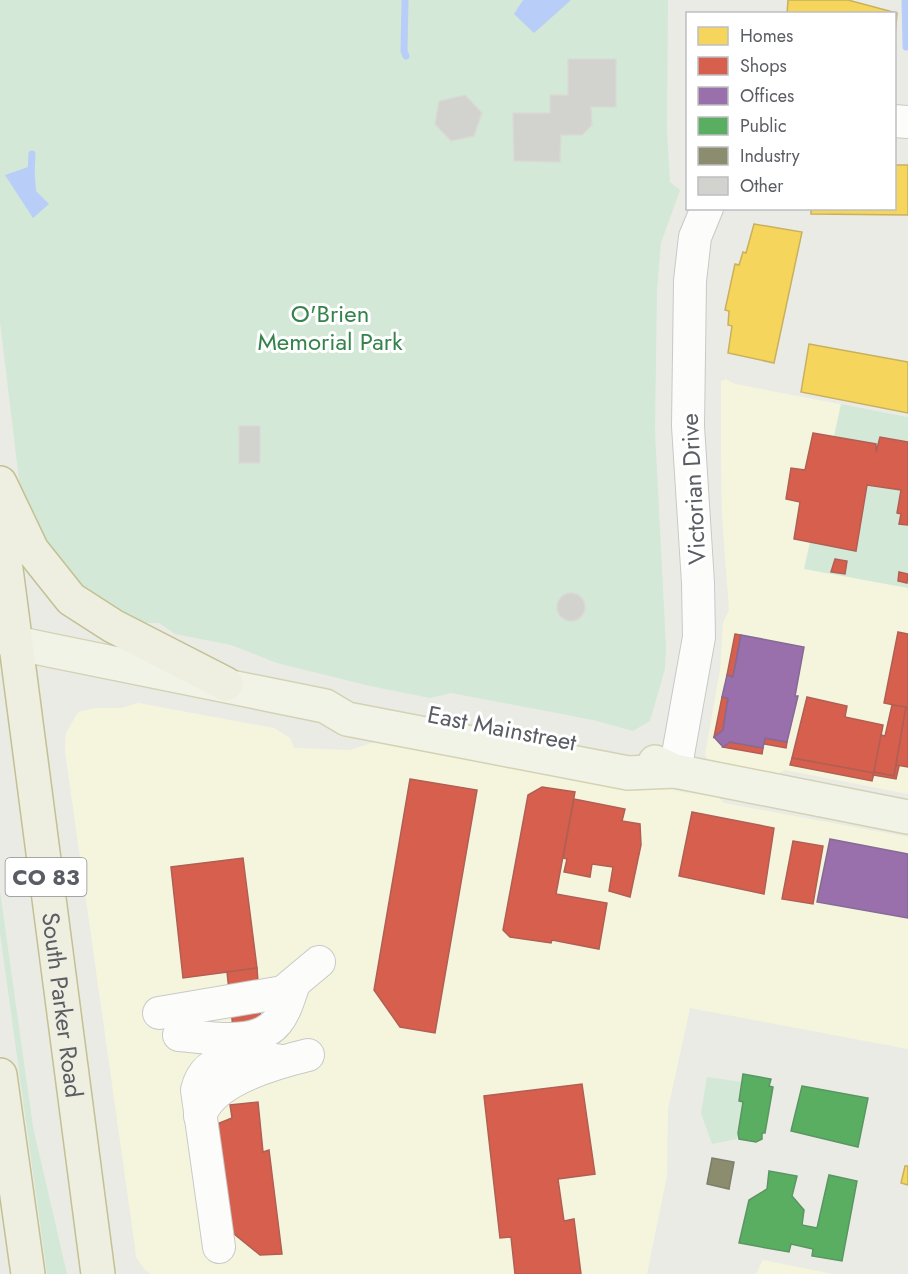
<svg xmlns="http://www.w3.org/2000/svg" width="908" height="1274" font-family="Jost,sans-serif">
<style>
.commercial{fill:#f5f5de}
.green{fill:#d3e8d6}
.water{fill:#b8cef8}
.homes{fill:#f6d55c;stroke:#c8b15e;stroke-width:1.5}
.shops{fill:#d6604d;stroke:#b15f54;stroke-width:1.5}
.offices{fill:#9970ab;stroke:#866a96;stroke-width:1.5}
.public{fill:#5aae61;stroke:#5a9662;stroke-width:1.5}
.industry{fill:#8c8c6e;stroke:#7d7e6b;stroke-width:1.5}
.lines{fill:none;stroke-linecap:round;stroke-linejoin:round}
.stream{stroke:#b8cef8;stroke-width:7}
.building{fill:#d2d2ce;stroke:#dadad5;stroke-width:1.5}
.minor-casing{stroke:#c8c9c8;stroke-width:34}
.major-casing{stroke:#d3d2b4;stroke-width:36}
.highway-casing{stroke:#c3c092;stroke-width:36}
.minor{stroke:#fcfcfb;stroke-width:32}
.major{stroke:#f2f3e7;stroke-width:33}
.highway{stroke:#eeeee1;stroke-width:33}
.labels{text-anchor:middle;dominant-baseline:central;stroke-width:6;stroke-linejoin:round;paint-order:stroke}
.shield{fill:#fff;stroke:#8c8e92;stroke-width:1.5}
.shield-label{font-size:22px;font-weight:bold;fill:#5b5d64}
.park-label{font-size:24px;fill:#34834a;stroke:#fff}
.street-label{font-size:24px;fill:#5b5d64;stroke:#fff}
</style>
<rect width="100%" height="100%" fill="#ebebe6"/>
<g class="commercial">
<polygon points="726,379 735,384 908,417 908,794 785,770 774,775 711,764 705,755 720,670 723,623 729,610 722,516 721,459 721,381"/>
<polygon points="138,703 274,728 290,738 294,748 350,750 375,742 584,782 594,775 688,793 716,794 724,803 908,837 908,1049 690,1008 668,1109 667,1175 647,1274 151,1274 145,1270 136,1257 134,1240 65,751 66,733 78,712 95,708 121,708"/>
<polygon points="763,1260 833,1274 756,1274"/>
</g>
<g class="green">
<polygon points="0,0 668,0 667,129 670,182 680,190 661,243 657,291 655,431 666,647 665,669 650,721 633,731 593,720 451,693 430,698 370,686 277,663 231,645 175,634 159,623 145,623 124,615 60,574 22,505 0,322"/>
<polygon points="841,404 908,417 908,442 878,452 874,452 875,444 834,436"/>
<polygon points="867,485 901,490 897,513 901,514 900,524 908,525 908,588 804,569 810,542 856,550"/>
<polygon points="0,891 33,1127 67,1274 47,1274 0,933"/>
<polygon points="707,1077 742,1082 739,1101 743,1102 737,1139 712,1144 701,1113"/>
</g>
<g class="water">
<polygon points="523,0 571,0 534,33 514,14"/>
<polygon points="34,165 36,191 49,204 33,218 5,175"/>
</g>
<g class="homes">
<polygon points="788,0 848,0 897,13 894,48 894,14 787,14"/>
<polygon points="894,165 908,165 908,215 811,214 811,208 894,208"/>
<polygon points="754,224 802,232 774,363 728,353 732,326 728,325 729,311 725,310 735,264 739,265 743,252 746,253"/>
<polygon points="809,344 908,362 908,413 801,392"/>
<polygon points="905,1166 908,1166 908,1185 901,1183"/>
</g>
<g class="shops">
<polygon points="813,433 876,444 876,452 880,437 908,442 908,525 899,524 901,514 897,513 901,490 867,485 856,551 794,539 800,502 786,499 791,468 805,470"/>
<polygon points="835,559 847,561 845,574 831,572"/>
<polygon points="899,572 908,574 907,583 898,581"/>
<polygon points="898,632 908,634 908,708 884,703"/>
<polygon points="735,634 741,635 733,677 727,675"/>
<polygon points="722,697 728,698 723,730 714,737"/>
<polygon points="807,697 847,706 845,717 883,725 874,773 792,758"/>
<polygon points="892,705 906,707 894,776 874,772 881,735 885,736"/>
<polygon points="906,707 908,708 908,767 896,765"/>
<polygon points="765,738 787,742 786,748 764,744"/>
<polygon points="730,742 763,748 762,754 723,747"/>
<polygon points="792,758 874,773 872,781 790,765"/>
<polygon points="896,765 899,766 896,779 873,775 874,772 894,776"/>
<polygon points="410,779 477,790 435,1033 400,1027 374,990"/>
<polygon points="542,787 575,792 556,894 607,903 599,949 552,940 551,943 510,937 503,930 528,795"/>
<polygon points="574,799 625,809 622,821 640,824 641,845 630,897 609,891 613,867 592,864 590,877 564,872 567,859 563,858"/>
<polygon points="692,812 774,828 764,894 679,876"/>
<polygon points="793,841 823,846 813,904 782,899"/>
<polygon points="243,858 257,968 183,978 171,867"/>
<polygon points="257,968 261,1024 233,1028 227,972"/>
<polygon points="582,1084 595,1174 558,1179 564,1221 574,1219 581,1274 515,1274 511,1237 500,1238 484,1096"/>
<polygon points="258,1102 263,1152 269,1150 282,1254 260,1255 233,1233 217,1124 232,1118 230,1105"/>
</g>
<g class="offices">
<polygon points="741,635 804,647 795,696 798,696 787,742 765,738 763,748 730,742 723,747 714,737 723,730 728,698 722,697 727,675 733,677"/>
<polygon points="830,839 908,854 908,918 817,902"/>
</g>
<g class="public">
<polygon points="743,1074 771,1079 769,1086 773,1087 765,1133 762,1133 762,1139 756,1142 739,1139 738,1133 743,1102 739,1101"/>
<polygon points="802,1086 868,1098 858,1147 791,1131"/>
<polygon points="769,1171 797,1176 792,1196 804,1210 802,1225 817,1228 829,1175 857,1181 842,1261 812,1256 813,1249 791,1244 789,1252 739,1243 749,1200 767,1189"/>
</g>
<polygon class="industry" points="712,1158 734,1162 729,1189 707,1184"/>
<g class="lines">
<g class="stream">
<polyline points="405,0 404,51 406,56"/>
<polyline points="905,0 906,47"/>
<polyline points="31,174 32,154"/>
</g>
</g>
<g class="building">
<polygon points="568,59 616,59 616,107 591,107 592,125 582,135 561,135 560,162 514,161 513,113 550,113 550,95 568,95"/>
<polygon points="465,95 482,113 474,136 451,141 435,124 439,101"/>
<rect x="239" y="426" width="21" height="37"/>
<circle cx="571" cy="607" r="14"/>
</g>
<g class="lines">
<g class="minor-casing">
<g id="minor">
<polyline points="894,121 908,122"/>
<polyline points="675,771 699,637 698,583 688,426 690,281 695,237 707,208"/>
<polyline points="159,1013 283,992 319,962"/>
<path d="M179,1035C208,1037 256,1048 277,1022C286,1011 289,997 294,984"/>
<path d="M200,1116C212,1080 275,1063 308,1055"/>
<path d="M219,1247L197,1090C206,1051 251,1056 282,1061"/>
</g>
</g>
<g class="major-casing">
<g id="major">
<polyline points="0,636 16,643 54,651 325,706 347,719 628,773 675,771"/>
<polyline points="655,762 675,771 908,817"/>
</g>
</g>
<g class="highway-casing">
<g id="highway">
<polyline points="0,483 32,550 71,599 113,626 226,684"/>
<path id="s1" d="M0,523L98,1274"/>
<polyline points="0,1075 28,1274"/>
</g>
</g>
<use href="#minor" class="minor"/>
<use href="#major" class="major"/>
<use href="#highway" class="highway"/>
</g>
<g class="labels">
<rect class="shield" x="5.5" y="858" width="81" height="38" rx="4.5"/>
<g class="shield-label">
<text x="46" y="877">CO 83</text>
</g>
<g class="park-label">
<text x="330" y="313">O'Brien<tspan x="330" dy="28">Memorial Park</tspan></text>
</g>
<g class="street-label">
<text transform="translate(693 489) rotate(-93)">Victorian Drive</text>
<text transform="translate(502 728) rotate(11)">East Mainstreet</text>
<text stroke="none"><textPath href="#s1" startOffset="486">South Parker Road</textPath></text>
</g>
</g>
<rect x="686" y="12" width="210" height="198" fill="#ffffff" stroke="#bdbec1" stroke-width="1.5"/>
<rect x="698" y="27" width="30" height="18" fill="#f6d55c" stroke="#bdbec1" stroke-width="1.5"/>
<text x="740" y="42" font-size="18" fill="#5b5d64">Homes</text>
<rect x="698" y="57" width="30" height="18" fill="#d6604d" stroke="#bdbec1" stroke-width="1.5"/>
<text x="740" y="72" font-size="18" fill="#5b5d64">Shops</text>
<rect x="698" y="87" width="30" height="18" fill="#9970ab" stroke="#bdbec1" stroke-width="1.5"/>
<text x="740" y="102" font-size="18" fill="#5b5d64">Offices</text>
<rect x="698" y="117" width="30" height="18" fill="#5aae61" stroke="#bdbec1" stroke-width="1.5"/>
<text x="740" y="132" font-size="18" fill="#5b5d64">Public</text>
<rect x="698" y="147" width="30" height="18" fill="#8c8c6e" stroke="#bdbec1" stroke-width="1.5"/>
<text x="740" y="162" font-size="18" fill="#5b5d64">Industry</text>
<rect x="698" y="177" width="30" height="18" fill="#d2d2ce" stroke="#bdbec1" stroke-width="1.5"/>
<text x="740" y="192" font-size="18" fill="#5b5d64">Other</text>
</svg>
